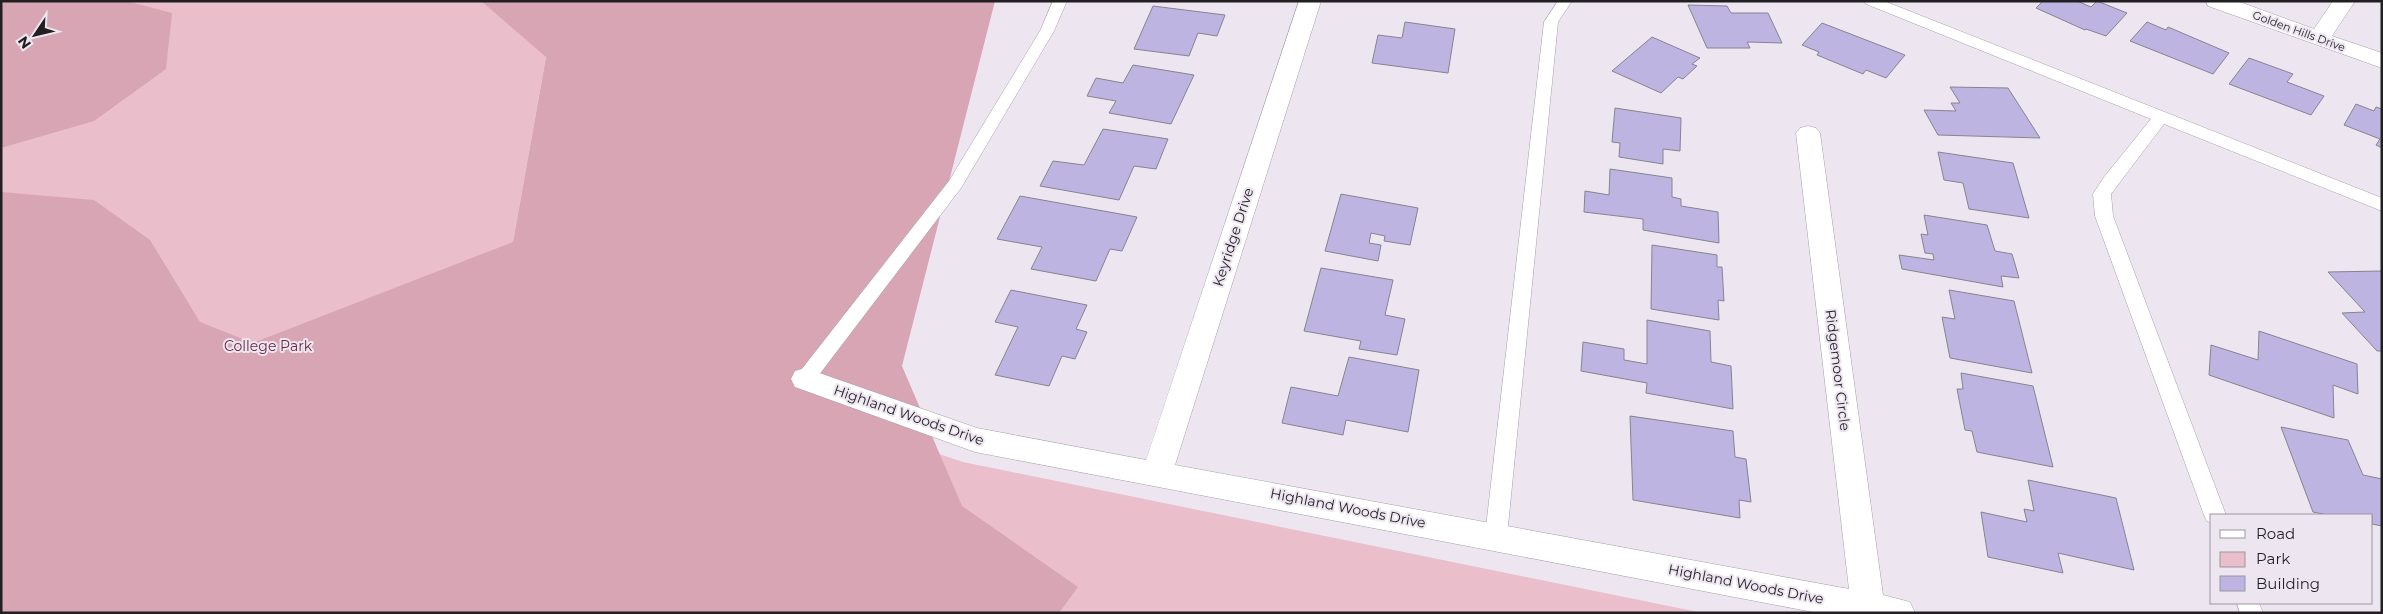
<svg xmlns="http://www.w3.org/2000/svg" width="2383" height="614" font-family="Montserrat,sans-serif">
<style>
.green{fill:#eabecb}
.forest{fill:#d8a5b4}
.building{fill:#beb4e1;stroke:#86848f}
.lines{fill:none;stroke-linecap:round;stroke-linejoin:round}
.lane-casing{stroke:#a79faa;stroke-width:1}
.street-casing{stroke:#a79faa;stroke-width:1}
.lane{fill:#fff;fill-rule:evenodd}
.street{fill:#fff;fill-rule:evenodd}
.labels{text-anchor:middle;dominant-baseline:central;stroke-width:4;stroke-linejoin:round;paint-order:stroke}
.far-street-label{font-size:11px;fill:#221f23;stroke:#ede6f1}
.street-label{font-size:14px;fill:#221f23;stroke:#ede6f1}
.park-label{font-size:14px;fill:#692a42;stroke:#ede6f1}
</style>
<rect width="100%" height="100%" fill="#ede6f1"/>
<polygon class="green" points="1,1 481,1 546,56 513,242 772,398 963,462 1703,613 1,613"/>
<g class="forest">
<polygon points="1,1 126,1 172,13 166,69 94,121 1,148"/>
<polygon points="481,1 995,1 902,366 962,506 1078,587 1059,613 1,613 1,192 94,200 150,240 200,322 253,343 513,242 546,57"/>
</g>
<g class="building">
<polygon points="2043,1 2077,1 2091,7 2097,1 2127,13 2106,36 2086,29 2085,30 2036,8"/>
<polygon points="1688,5 1727,6 1731,13 1768,13 1782,43 1747,42 1750,48 1707,48"/>
<polygon points="1153,6 1225,15 1217,36 1198,33 1189,56 1134,49"/>
<polygon points="1405,22 1455,29 1448,73 1372,63 1378,35 1402,38"/>
<polygon points="2147,22 2166,30 2168,27 2229,53 2213,74 2130,41"/>
<polygon points="1822,23 1905,55 1886,78 1866,70 1863,74 1817,55 1819,52 1802,45"/>
<polygon points="1652,37 1700,58 1692,64 1697,66 1683,79 1678,77 1661,93 1612,71"/>
<polygon points="2249,58 2293,74 2287,82 2324,96 2311,115 2229,84"/>
<polygon points="1133,65 1194,75 1171,124 1109,113 1116,101 1087,96 1096,78 1123,83"/>
<polygon points="1950,87 2008,88 2040,138 1938,135 1924,110 1956,111 1951,103 1960,103"/>
<polygon points="2356,104 2374,111 2376,107 2382,109 2382,148 2376,145 2380,139 2344,125"/>
<polygon points="1615,108 1681,118 1680,151 1663,149 1663,164 1619,157 1620,143 1612,142"/>
<polygon points="1103,129 1168,139 1156,169 1134,166 1119,200 1040,186 1053,161 1084,165"/>
<polygon points="1938,152 2013,163 2029,218 1969,209 1963,183 1944,180"/>
<polygon points="1610,169 1672,178 1672,197 1681,199 1681,206 1718,212 1719,243 1643,230 1643,219 1584,212 1585,191 1609,195"/>
<polygon points="1341,194 1418,208 1410,245 1384,241 1385,236 1371,233 1369,243 1381,245 1378,261 1325,251"/>
<polygon points="1020,196 1137,217 1122,251 1110,249 1096,281 1031,269 1042,247 997,239"/>
<polygon points="1924,215 1987,225 1995,251 2012,254 2019,278 2001,276 2003,287 1902,269 1899,255 1934,260 1933,254 1925,253 1921,234 1928,235"/>
<polygon points="1652,245 1717,255 1717,267 1722,267 1724,301 1718,300 1719,320 1651,309"/>
<polygon points="1321,268 1393,280 1385,315 1405,319 1397,355 1359,349 1361,341 1304,331"/>
<polygon points="2382,271 2382,351 2377,351 2342,313 2365,312 2328,272"/>
<polygon points="1011,290 1087,305 1076,329 1087,332 1075,359 1062,356 1049,386 995,375 1018,327 995,322"/>
<polygon points="1949,290 2014,301 2032,373 1950,358 1942,317 1955,319"/>
<polygon points="1647,320 1710,331 1711,362 1731,366 1733,409 1646,393 1647,383 1581,371 1583,342 1624,349 1624,360 1647,364"/>
<polygon points="2259,331 2357,364 2358,394 2333,385 2334,418 2209,375 2211,345 2258,360"/>
<polygon points="1349,357 1419,370 1408,432 1346,420 1343,435 1282,423 1291,387 1338,396"/>
<polygon points="1961,373 2033,386 2053,467 1977,452 1972,431 1965,430 1957,389 1963,389"/>
<polygon points="1630,416 1733,431 1735,457 1746,459 1751,502 1739,500 1740,518 1633,500"/>
<polygon points="2281,427 2348,440 2363,475 2382,479 2382,526 2372,524 2372,515 2328,515 2313,512"/>
<polygon points="2028,480 2116,498 2134,570 2058,553 2063,573 1988,557 1981,512 2027,522 2024,509 2034,511"/>
</g>
<g class="lines">
<g class="lane-casing">
<g id="lane">
<polygon points="1053,1 1067,1 1054,31 961,188 812,384 805,386 798,384 795,379 798,374 949,181 1040,31"/>
<polygon points="1558,1 1572,1 1558,22 1507,536 1504,543 1496,545 1488,543 1485,536 1544,22"/>
<polygon points="1864,1 1884,1 2382,198 2382,211 2164,124 2111,194 2113,216 2226,515 2212,515 2212,523 2207,521 2204,515 2095,216 2093,194 2104,177 2151,119 1866,4"/>
<polygon points="2237,603 2259,603 2263,613 2240,613"/>
</g>
</g>
<g class="street-casing">
<g id="street">
<polygon points="1299,1 1321,1 1175,465 1849,589 1796,133 1800,128 1808,126 1816,128 1820,133 1883,595 1910,602 1915,613 1818,613 975,452 795,387 791,379 795,371 805,368 977,428 1146,460"/>
<polygon points="2206,1 2237,1 2314,29 2333,1 2355,1 2332,36 2382,53 2382,68 2208,6"/>
</g>
</g>
<use href="#lane" class="lane"/>
<use href="#street" class="street"/>
</g>
<g class="labels">
<g class="far-street-label">
<text transform="translate(2299 31) rotate(20)">Golden Hills Drive</text>
</g>
<g class="street-label">
<text transform="translate(1233 237) rotate(-72)">Keyridge Drive</text>
<text transform="translate(1838 370) rotate(83)">Ridgemoor Circle</text>
<text transform="translate(909 415) rotate(19)">Highland Woods Drive</text>
<text transform="translate(1348 508) rotate(11)">Highland Woods Drive</text>
<text transform="translate(1746 584) rotate(11)">Highland Woods Drive</text>
</g>
<g class="park-label">
<text x="268" y="346">College Park</text>
</g>
</g>
<rect width="2383" height="614" fill="none" stroke="#221f23" stroke-width="5"/>
<rect x="2210" y="514" width="162" height="90" fill="#ede6f1" stroke="#9c969f"/>
<rect x="2220" y="530" width="25" height="8" fill="#ffffff" stroke="#9c969f"/>
<text x="2256" y="539" font-size="15" fill="#221f23">Road</text>
<rect x="2220" y="552" width="25" height="15" fill="#eabecb" stroke="#9c969f"/>
<text x="2256" y="564" font-size="15" fill="#221f23">Park</text>
<rect x="2220" y="576" width="25" height="15" fill="#beb4e1" stroke="#9c969f"/>
<text x="2256" y="589" font-size="15" fill="#221f23">Building</text>
<g transform="translate(35 35) rotate(235)" stroke="#ede6f1" stroke-width="4" paint-order="stroke">
<path d="M0-4L9 19L0 12L-9 19Z" fill="#221f23"/>
<text y="-8" font-size="14" font-weight="bold" text-anchor="middle" fill="#221f23">N</text>
</g>
</svg>
